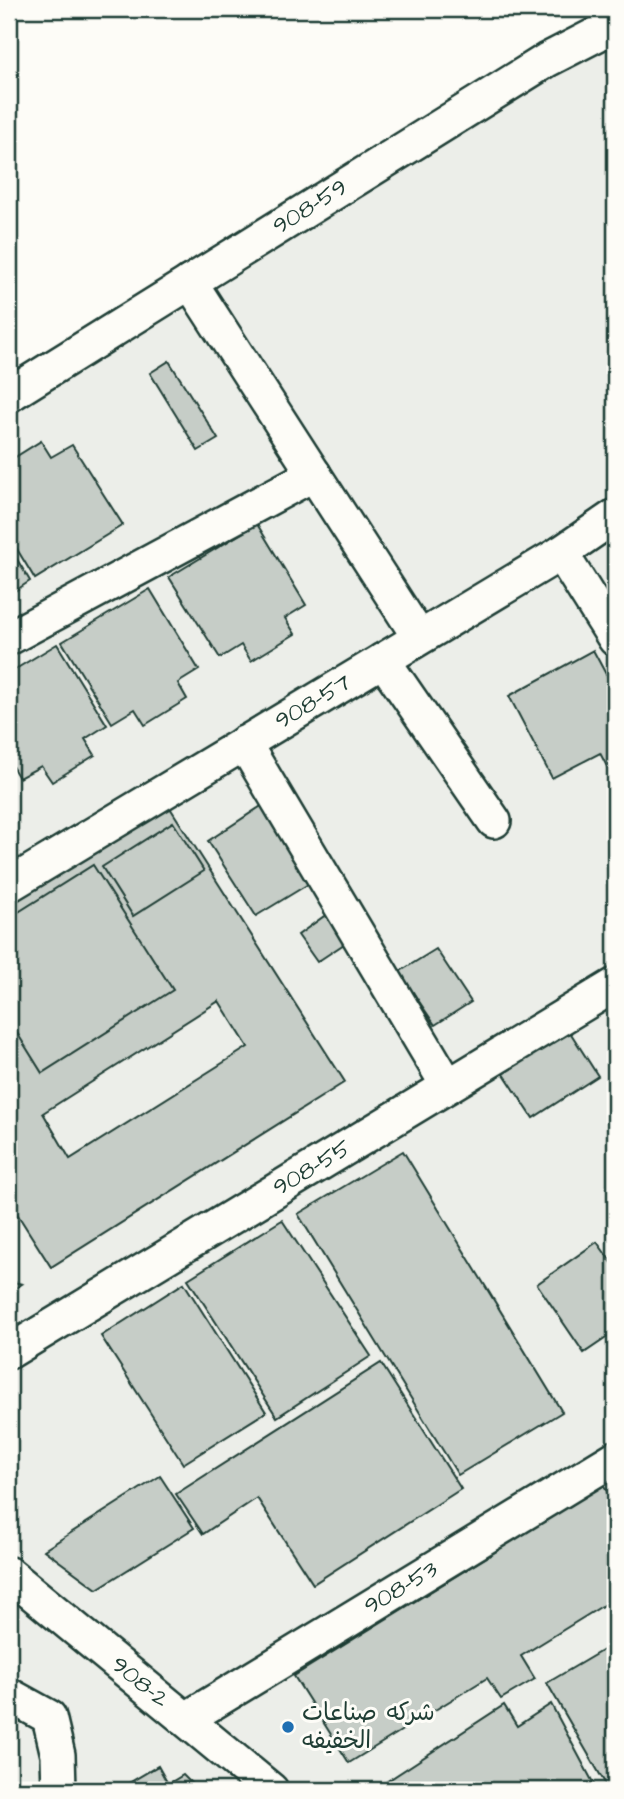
<svg xmlns="http://www.w3.org/2000/svg" width="624" height="1799" font-family="'Architects Daughter','Playpen Sans Arabic',sans-serif">
<style>
.built{fill:#eceee9}
.building{fill:#c6cdc7;stroke:#1f3d34;stroke-width:2;fill-rule:evenodd}
.lines{fill:none;stroke-linecap:round;stroke-linejoin:round}
.minor-casing{stroke:#1f3d34;stroke-width:38}
.minor{stroke:#fdfcf7;stroke-width:33}
.poi-dot{fill:#1f6fb2;stroke:#fdfcf7;stroke-width:2.5}
.labels{text-anchor:middle;dominant-baseline:central;stroke-width:6;stroke-linejoin:round;paint-order:stroke}
.street-label{font-size:24px;fill:#1f3d34;stroke:#fdfcf7}
.poi-label{font-size:24px;fill:#1f3d34;stroke:#fdfcf7;text-anchor:start}
</style>
<rect width="100%" height="100%" fill="#fdfcf7"/>
<filter id="ink" filterUnits="userSpaceOnUse"><feTurbulence type="fractalNoise" baseFrequency=".0143" numOctaves="2"/><feDisplacementMap in="SourceGraphic" scale="14" xChannelSelector="R" yChannelSelector="G"/><feConvolveMatrix kernelMatrix="1 2 1 2 8 2 1 2 1" color-interpolation-filters="sRGB"/></filter>
<g filter="url(#ink)">
<polygon class="built" points="610,40 615,50 615,1790 9,1790 9,415"/>
<g class="building">
<polygon points="169,361 218,439 198,451 150,373"/>
<polygon points="41,441 51,457 72,445 123,525 35,579 9,536 9,461"/>
<polygon points="257,524 306,605 285,618 295,634 251,661 241,645 220,658 169,577"/>
<polygon points="9,546 30,581 9,595"/>
<polygon points="150,589 199,670 178,683 187,699 145,725 135,709 112,723 62,642"/>
<polygon points="57,644 107,725 85,739 95,755 52,782 41,766 19,778 9,761 9,673"/>
<polygon points="593,650 615,691 615,782 600,753 552,778 509,696"/>
<path d="M167,803L345,1082L51,1267L9,1201V903ZM219,1001L248,1047L70,1159L43,1113Z"/>
<polygon points="266,803 315,880 256,916 208,841"/>
<polygon points="173,822 204,871 133,916 102,867"/>
<polygon points="93,865 173,990 42,1073 9,1020 9,918"/>
<polygon points="327,914 347,942 317,962 298,935"/>
<polygon points="436,949 471,1002 435,1025 399,972"/>
<polygon points="568,1029 598,1076 533,1118 502,1071"/>
<polygon points="403,1151 562,1412 458,1475 298,1214"/>
<polygon points="282,1220 371,1356 277,1417 188,1279"/>
<polygon points="597,1242 615,1267 615,1332 584,1353 537,1284"/>
<polygon points="9,1281 22,1284 9,1292"/>
<polygon points="184,1283 266,1412 183,1464 101,1336"/>
<polygon points="381,1363 461,1489 313,1584 257,1498 203,1534 176,1494"/>
<polygon points="160,1476 194,1528 97,1589 44,1550"/>
<polygon points="603,1485 615,1504 615,1598 521,1656 535,1679 501,1699 487,1678 349,1763 294,1676"/>
<polygon points="615,1643 615,1790 609,1790 547,1683"/>
<polygon points="551,1704 597,1790 392,1790 386,1782 504,1705 517,1726"/>
<polygon points="158,1766 168,1784 183,1775 198,1790 117,1790"/>
</g>
<g class="lines">
<g class="minor-casing">
<g id="minor">
<polyline points="190,282 419,637"/>
<polyline points="9,395 547,60 615,25"/>
<polyline points="561,553 615,639"/>
<polyline points="9,638 314,474"/>
<polyline points="383,660 494,821"/>
<polyline points="244,743 448,1086"/>
<polyline points="9,885 561,553 615,516"/>
<polyline points="9,1352 615,985"/>
<polyline points="9,1574 271,1790"/>
<polyline points="9,1695 49,1717 58,1755 59,1790"/>
<polyline points="186,1719 615,1458"/>
</g>
</g>
<use href="#minor" class="minor"/>
</g>
</g>
<circle class="poi-dot" cx="288" cy="1727" r="7"/>
<g class="labels">
<g class="street-label">
<text transform="translate(310 207) rotate(-32)">908-59</text>
<text transform="translate(313 702) rotate(-31)">908-57</text>
<text transform="translate(312 1168) rotate(-31)">908-55</text>
<text transform="translate(401 1588) rotate(-31)">908-53</text>
<text transform="translate(140 1682) rotate(39)">908-2</text>
</g>
<g class="poi-label">
<text x="302" y="1713">شركه صناعات<tspan x="302" dy="28">الخفيفه</tspan></text>
</g>
</g>
<rect width="624" height="1799" fill="none" stroke="#fdfcf7" stroke-width="35"/>
<rect x="18" y="18" width="589" height="1764" fill="none" stroke="#1f3d34" stroke-width="2.5" filter="url(#ink)"/>
</svg>
